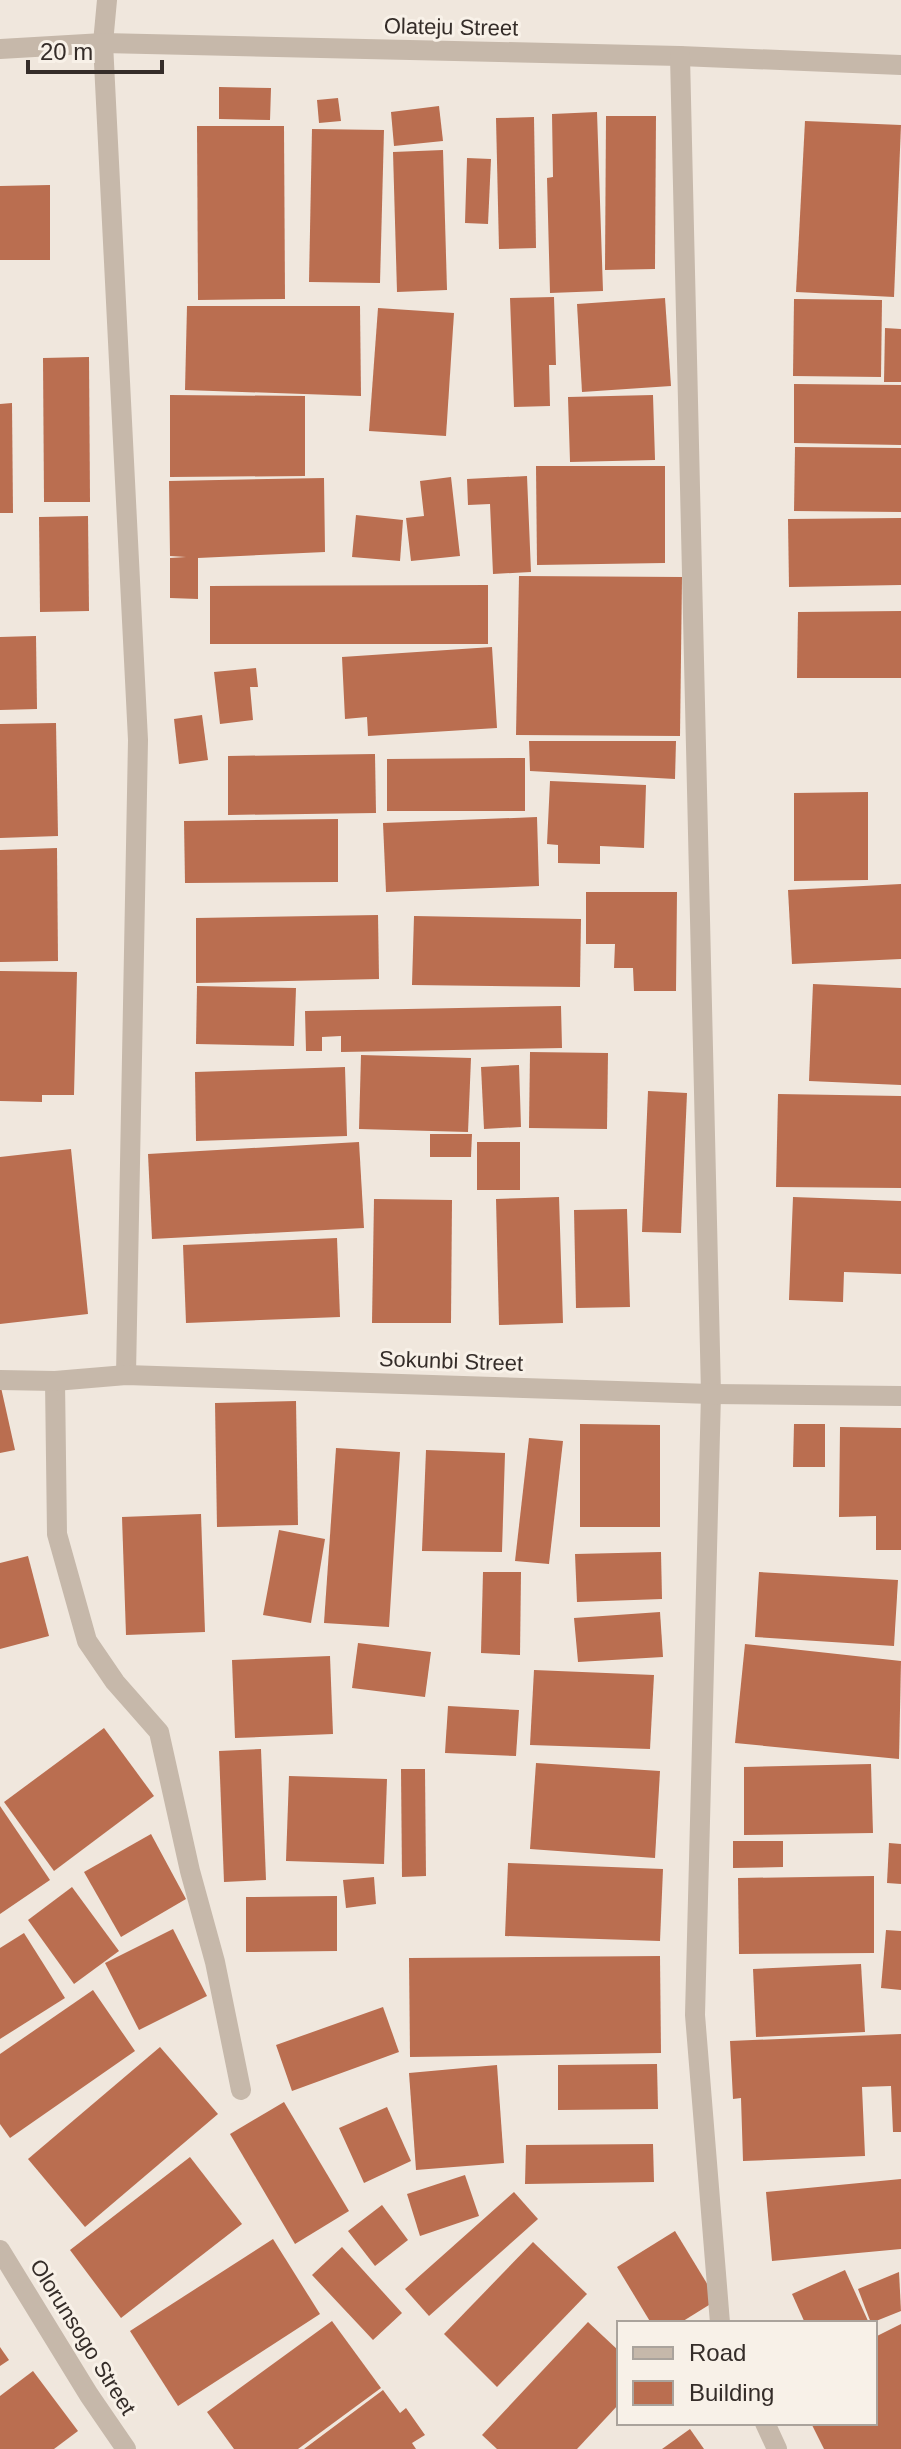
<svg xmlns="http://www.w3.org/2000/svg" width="901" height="2449" font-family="Arial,sans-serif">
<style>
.building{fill:#ba6e50}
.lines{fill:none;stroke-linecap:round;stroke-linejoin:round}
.minor{stroke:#c6b8aa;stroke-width:20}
.tertiary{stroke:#c6b8aa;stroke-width:20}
.labels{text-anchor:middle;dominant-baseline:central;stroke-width:6;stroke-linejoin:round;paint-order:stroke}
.street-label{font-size:22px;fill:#352d29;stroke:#f8f1e8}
</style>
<rect width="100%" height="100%" fill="#f0e7dd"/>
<g class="building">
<polygon points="219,87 271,88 270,120 219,119"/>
<polygon points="338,98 341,121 319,123 317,100"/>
<polygon points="439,106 443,141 394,146 391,112"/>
<polygon points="597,112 603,291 550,293 547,178 553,177 552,114"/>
<polygon points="606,116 656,116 655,269 605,270"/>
<polygon points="534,117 536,248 499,249 496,118"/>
<polygon points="805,121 901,125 894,297 796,292"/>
<polygon points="197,126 284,126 285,299 198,300"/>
<polygon points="312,129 384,130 380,283 309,282"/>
<polygon points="443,150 447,290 397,292 393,152"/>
<polygon points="467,158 491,159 488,224 465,223"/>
<polygon points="50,185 50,260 0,260 0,186"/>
<polygon points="554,297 556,365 549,365 550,406 514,407 510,298"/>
<polygon points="665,298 671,386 582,392 577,304"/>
<polygon points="794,299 882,300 881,377 793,376"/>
<polygon points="187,306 360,306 361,396 185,390"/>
<polygon points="378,308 454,313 446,436 369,431"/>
<polygon points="885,328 901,329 901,382 884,382"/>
<polygon points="89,357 90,502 44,502 43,358"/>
<polygon points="794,384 901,385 901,445 794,443"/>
<polygon points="170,395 305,396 305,476 170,477"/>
<polygon points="653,395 655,460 570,462 568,397"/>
<polygon points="12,403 13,513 0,513 0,404"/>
<polygon points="795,447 901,448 901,512 794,511"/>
<polygon points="536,466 665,466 665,563 537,565"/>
<polygon points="527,476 531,572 493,574 490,504 468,505 467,479"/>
<polygon points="451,477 460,556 411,561 406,518 424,516 420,481"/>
<polygon points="324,478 325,552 198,558 198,599 170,598 170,558 186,557 170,556 169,481"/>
<polygon points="356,515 403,520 400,561 352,557"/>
<polygon points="88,516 89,611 40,612 39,517"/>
<polygon points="901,518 901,585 789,587 788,519"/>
<polygon points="519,576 682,577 680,736 516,735"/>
<polygon points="488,585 488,644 210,644 210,586"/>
<polygon points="901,611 901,678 797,678 798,612"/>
<polygon points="36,636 37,709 0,710 0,637"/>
<polygon points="492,647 497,728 368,736 367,717 345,719 342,657"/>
<polygon points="256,668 258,687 250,687 253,720 220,724 214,672"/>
<polygon points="202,715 208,760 179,764 174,719"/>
<polygon points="56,723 58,836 0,838 0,724"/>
<polygon points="529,741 676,741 675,779 530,771"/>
<polygon points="375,754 376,813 228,815 228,756"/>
<polygon points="525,758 525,811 387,811 387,759"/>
<polygon points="550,781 646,785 644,848 600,846 600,864 558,863 558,845 547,844"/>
<polygon points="868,792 868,880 794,881 794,793"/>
<polygon points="537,817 539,886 386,892 383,823"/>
<polygon points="338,819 338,882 185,883 184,821"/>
<polygon points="57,848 58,961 0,962 0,850"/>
<polygon points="901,884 901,959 792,964 788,890"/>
<polygon points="586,892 677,892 676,991 634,991 633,968 614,968 615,944 586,944"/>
<polygon points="378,915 379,979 196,983 196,918"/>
<polygon points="414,916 581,919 580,987 412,985"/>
<polygon points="0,971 77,972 74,1095 42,1095 42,1102 0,1101"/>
<polygon points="813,984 901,988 901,1085 809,1081"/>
<polygon points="197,986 296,988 294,1046 196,1044"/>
<polygon points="561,1006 562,1048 341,1052 341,1036 322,1037 322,1051 306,1051 305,1011"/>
<polygon points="530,1052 608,1053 607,1129 529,1128"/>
<polygon points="361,1055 471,1058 468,1132 359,1129"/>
<polygon points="519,1065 521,1127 484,1129 481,1067"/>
<polygon points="345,1067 347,1136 196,1141 195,1072"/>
<polygon points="648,1091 687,1093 681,1233 642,1232"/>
<polygon points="778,1094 901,1096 901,1188 776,1187"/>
<polygon points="430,1134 472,1134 471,1157 430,1157"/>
<polygon points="359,1142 364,1228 152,1239 148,1154"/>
<rect x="477" y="1142" width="43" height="48"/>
<polygon points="71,1149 88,1314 0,1324 0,1157"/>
<polygon points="559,1197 563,1323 499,1325 496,1199"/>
<polygon points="793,1197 901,1201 901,1274 844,1272 843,1302 789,1300"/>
<polygon points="374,1199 452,1200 451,1323 372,1323"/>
<polygon points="627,1209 630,1307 576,1308 574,1210"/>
<polygon points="337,1238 340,1317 186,1323 183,1245"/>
<polygon points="0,1383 15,1450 0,1453"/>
<polygon points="296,1401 298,1525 217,1527 215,1403"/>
<polygon points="580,1424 660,1425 660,1527 580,1527"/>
<polygon points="794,1424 825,1424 825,1467 793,1467"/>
<polygon points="840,1427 901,1428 901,1550 876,1550 876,1516 839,1517"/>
<polygon points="529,1438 563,1441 549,1564 515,1561"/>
<polygon points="336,1448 400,1452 389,1627 324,1623"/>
<polygon points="426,1450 505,1453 502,1552 422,1551"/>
<polygon points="201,1514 205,1632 126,1635 122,1517"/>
<polygon points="279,1530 325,1539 311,1623 263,1615"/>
<polygon points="661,1552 662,1599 577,1602 575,1554"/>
<polygon points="28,1556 49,1636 0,1649 0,1563"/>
<polygon points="483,1572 521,1572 520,1655 481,1653"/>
<polygon points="759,1572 898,1580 894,1646 755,1637"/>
<polygon points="660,1612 663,1657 578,1662 574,1618"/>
<polygon points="358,1643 431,1652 425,1697 352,1688"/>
<polygon points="745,1644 901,1661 899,1759 735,1743"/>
<polygon points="330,1656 333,1734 235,1738 232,1660"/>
<polygon points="534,1670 654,1675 650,1749 530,1745"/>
<polygon points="448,1706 519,1710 516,1756 445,1753"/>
<polygon points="104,1728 154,1796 54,1871 4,1802"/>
<polygon points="261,1749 266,1880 224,1882 219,1751"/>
<polygon points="536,1763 660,1771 655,1858 530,1849"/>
<polygon points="871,1764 873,1833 744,1835 744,1767"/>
<polygon points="401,1769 425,1769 426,1876 402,1877"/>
<polygon points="289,1776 387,1779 384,1864 286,1861"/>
<polygon points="0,1806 50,1880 0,1914"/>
<polygon points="151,1834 186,1899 121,1937 84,1872"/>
<polygon points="733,1841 783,1841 783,1867 733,1868"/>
<polygon points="889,1843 901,1844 901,1884 887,1883"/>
<polygon points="508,1863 663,1869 660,1941 505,1936"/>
<polygon points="874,1876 874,1953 739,1954 738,1878"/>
<polygon points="374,1877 376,1904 346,1908 343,1880"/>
<polygon points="72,1887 119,1951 74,1984 28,1920"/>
<polygon points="337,1896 337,1951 246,1952 246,1897"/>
<polygon points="173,1929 207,1996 139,2030 105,1963"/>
<polygon points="886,1930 901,1931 901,1990 881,1988"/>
<polygon points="24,1933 65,1998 0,2039 0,1948"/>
<polygon points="660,1956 661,2053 410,2057 409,1958"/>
<polygon points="861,1964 865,2032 756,2037 753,1969"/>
<polygon points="93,1990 135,2051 10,2138 0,2124 0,2054"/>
<polygon points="383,2007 399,2052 292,2091 276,2045"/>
<polygon points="901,2034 901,2132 893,2132 891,2086 862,2087 865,2156 743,2161 741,2098 733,2099 730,2041"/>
<polygon points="160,2047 218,2114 85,2227 28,2159"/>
<polygon points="657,2064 658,2109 558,2110 558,2065"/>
<polygon points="497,2065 504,2163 416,2170 409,2073"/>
<polygon points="284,2102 349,2211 295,2244 230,2134"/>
<polygon points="387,2107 411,2161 364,2183 339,2128"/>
<polygon points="653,2144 654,2182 525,2184 526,2145"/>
<polygon points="190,2157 242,2224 121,2318 70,2250"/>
<polygon points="465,2175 479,2216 420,2236 407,2194"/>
<polygon points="901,2179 901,2249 772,2261 766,2192"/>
<polygon points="514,2192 538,2219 429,2316 405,2289"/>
<polygon points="382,2205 408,2240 375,2266 348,2231"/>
<polygon points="675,2231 717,2300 680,2323 651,2323 617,2267"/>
<polygon points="273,2239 320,2314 178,2406 130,2331"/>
<polygon points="533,2242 587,2294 497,2387 444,2334"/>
<polygon points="342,2247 402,2313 373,2340 312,2275"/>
<polygon points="845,2270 869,2323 805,2323 792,2294"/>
<polygon points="899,2272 901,2311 871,2323 858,2289"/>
<polygon points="332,2321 381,2388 298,2449 234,2449 207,2412"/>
<polygon points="588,2322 619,2351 619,2404 577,2449 497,2449 482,2435"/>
<polygon points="901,2324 901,2449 824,2449 811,2423 875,2423 875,2337"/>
<polygon points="0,2347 9,2360 0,2366"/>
<polygon points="33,2371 78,2431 54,2449 0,2449 0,2396"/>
<polygon points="383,2390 400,2413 406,2408 425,2435 412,2443 416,2449 304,2449"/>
<polygon points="690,2429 704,2449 662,2449"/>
</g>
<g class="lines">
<g class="minor">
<polyline points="107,0 103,43 138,740 126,1375"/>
<polyline points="0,49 103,43 680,56 901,65"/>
<polyline points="680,56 711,1394 695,2015 720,2323"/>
<polyline points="55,1381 57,1534 87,1641 115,1682 159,1732 190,1871 215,1962 241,2090"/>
<polyline points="0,2250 89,2395 126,2449"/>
<polyline points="765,2423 777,2449"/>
</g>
<polyline class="tertiary" points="0,1380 55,1381 126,1375 711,1394 901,1396"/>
</g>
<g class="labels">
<g class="street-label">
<text transform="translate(451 27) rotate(1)">Olateju Street</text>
<text transform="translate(451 1361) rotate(2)">Sokunbi Street</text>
<text transform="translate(83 2337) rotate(58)">Olorunsogo Street</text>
</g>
</g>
<rect x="617" y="2321" width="260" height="104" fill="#f8f1e8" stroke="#aaa39c" stroke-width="2"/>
<rect x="633" y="2347" width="40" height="12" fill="#c6b8aa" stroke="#aaa39c" stroke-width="2"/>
<text x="689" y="2361" font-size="24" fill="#352d29">Road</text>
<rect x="633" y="2381" width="40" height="24" fill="#ba6e50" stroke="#aaa39c" stroke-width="2"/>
<text x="689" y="2401" font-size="24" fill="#352d29">Building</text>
<path d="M28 60v12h134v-12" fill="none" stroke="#352d29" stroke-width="4"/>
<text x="40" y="60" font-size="24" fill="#352d29" stroke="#f8f1e8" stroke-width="6" paint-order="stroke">20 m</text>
</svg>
